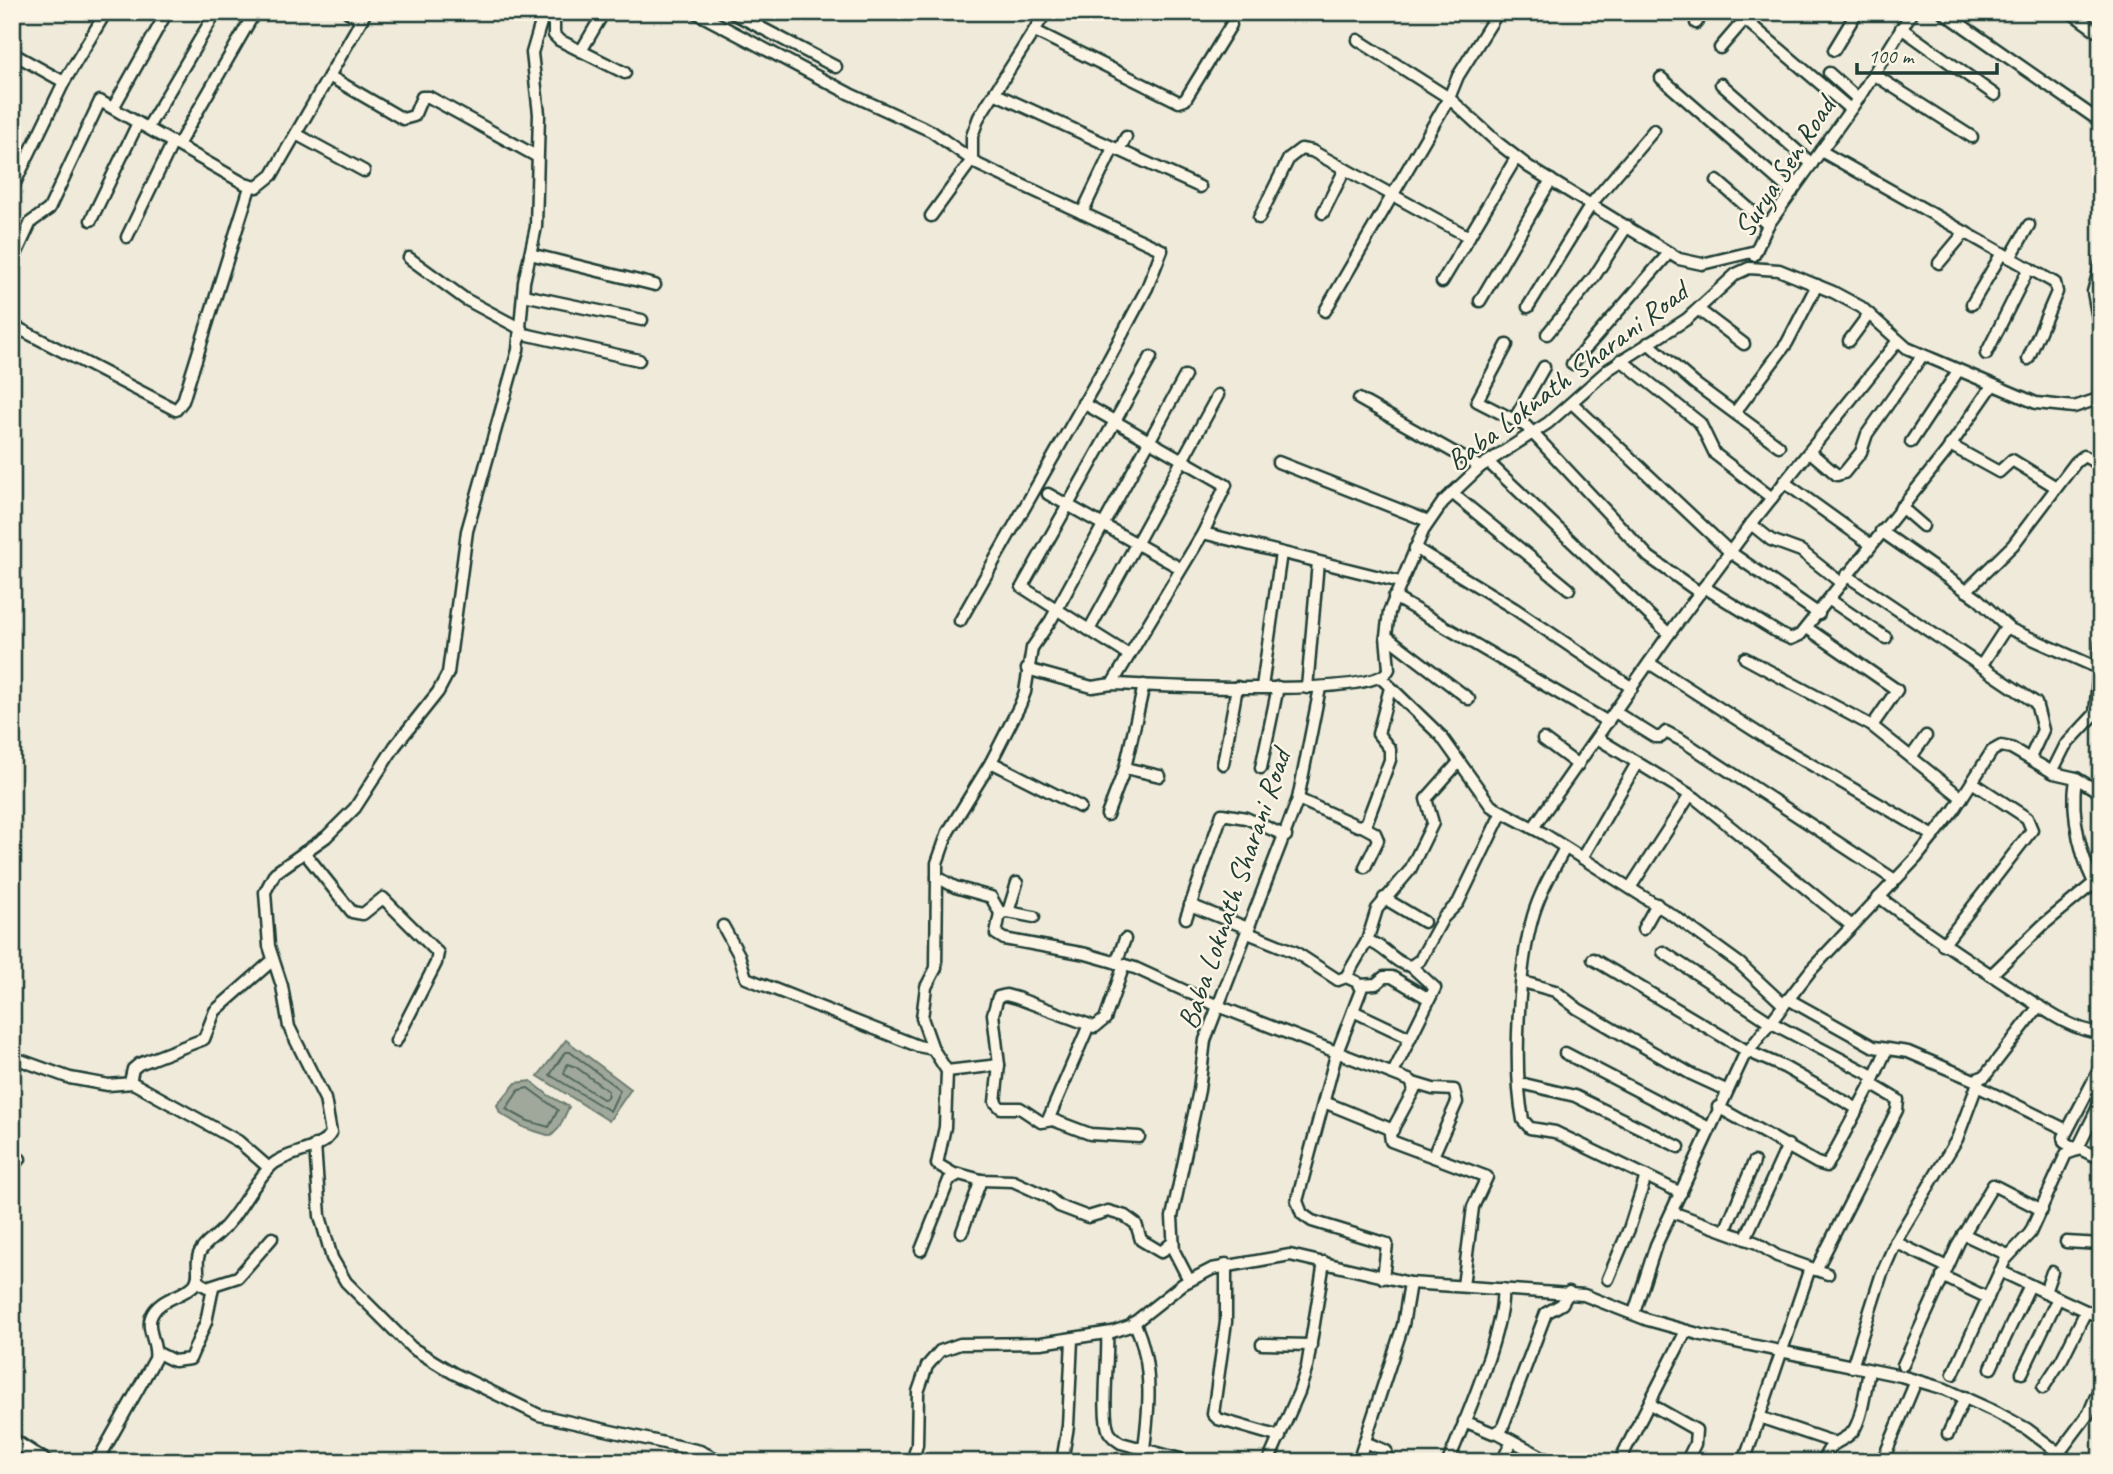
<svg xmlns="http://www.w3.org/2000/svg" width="2113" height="1474" font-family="Caveat,sans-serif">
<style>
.water{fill:#9fa89a;stroke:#6c7d71;stroke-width:2}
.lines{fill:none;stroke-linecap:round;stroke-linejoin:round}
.shore{stroke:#52685d;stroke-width:2}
.minor-casing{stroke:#1f3d34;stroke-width:15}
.major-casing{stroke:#1f3d34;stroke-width:18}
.minor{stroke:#fcf5e5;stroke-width:10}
.major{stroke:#fcf5e5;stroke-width:12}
.labels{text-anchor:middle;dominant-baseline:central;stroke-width:5;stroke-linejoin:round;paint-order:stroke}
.street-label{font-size:30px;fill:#1f3d34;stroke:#fcf5e5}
</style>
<rect width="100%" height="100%" fill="#efeada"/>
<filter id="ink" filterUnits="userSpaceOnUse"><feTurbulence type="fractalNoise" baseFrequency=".0143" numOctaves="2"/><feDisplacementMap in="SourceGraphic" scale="14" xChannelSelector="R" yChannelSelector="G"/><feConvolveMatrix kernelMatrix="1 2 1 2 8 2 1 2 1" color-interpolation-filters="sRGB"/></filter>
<g filter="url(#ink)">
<g class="water">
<polygon points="566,1040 631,1089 609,1121 538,1076"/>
<polygon points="531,1081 548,1095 569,1107 559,1128 551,1136 525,1128 500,1113 497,1105 516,1083"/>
</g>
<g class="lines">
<g class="shore">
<polygon points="565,1052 570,1052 620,1090 610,1111 550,1075"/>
<polygon points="567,1064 576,1067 608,1091 607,1098 603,1099 564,1074"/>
<polygon points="528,1088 558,1110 549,1127 528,1121 506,1109 519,1090"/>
</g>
<g class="minor-casing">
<g id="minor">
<polyline points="348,12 362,19"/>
<polyline points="695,12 850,94 931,131 979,165 1162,250 1147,288 1109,359 960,621"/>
<polyline points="731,12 836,67"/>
<polyline points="866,12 867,13"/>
<polyline points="1498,12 1458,76 1449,98 1498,143 1529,167 1679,259 1702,264 1756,251"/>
<polyline points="1736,12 1850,109"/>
<polyline points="1943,12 2101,122"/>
<polyline points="2070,12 2101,34"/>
<polyline points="1292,14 1293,12"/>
<polyline points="543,15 554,22 554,35 559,40 625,73"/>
<polyline points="1696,23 1704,12"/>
<polyline points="1901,28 1995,95"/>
<polyline points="1035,31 1179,102 1185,100 1231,25"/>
<polyline points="1720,48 1751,12"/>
<polyline points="1834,50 1857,12"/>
<polyline points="581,51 604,12"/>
<polyline points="12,53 64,82"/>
<polyline points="1829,73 1858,99"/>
<polyline points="1873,74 1972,137"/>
<polyline points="329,76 403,119 414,116 422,97 429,97 536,156"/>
<polyline points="1661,78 1792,192"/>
<polyline points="1721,84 1812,164"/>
<polyline points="996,94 1200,187"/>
<polyline points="113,108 167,12"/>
<polyline points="148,127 216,12"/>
<polyline points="296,134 364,171"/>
<polyline points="178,145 255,12"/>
<polyline points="1119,150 1126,137"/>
<polyline points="1821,151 2055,283 2057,292 2028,359"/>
<polyline points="1717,181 1768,225"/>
<polyline points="12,189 64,82 106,12"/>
<polyline points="1082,213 1113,148"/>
<polyline points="1323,213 1345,169"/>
<polyline points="931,216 972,160 972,136 979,117 1046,12"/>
<polyline points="1259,218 1289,158 1301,149 1312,151 1469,237"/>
<polyline points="91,220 138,123"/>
<polyline points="127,237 173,142"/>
<polyline points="530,254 655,285"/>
<polyline points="1754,255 1768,225 1858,99 1912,12"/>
<polyline points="409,258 465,299 521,329"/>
<polyline points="2010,258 2029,225"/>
<polyline points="12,263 31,222 49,209 100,101 245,184 257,187 272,175 366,12"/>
<polyline points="1939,263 1965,232"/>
<polyline points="2101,263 2093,292 2101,335"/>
<polyline points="1442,282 1516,158"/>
<polyline points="524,295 642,320"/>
<polyline points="1480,301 1551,180"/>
<polyline points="1972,304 2002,253"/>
<polyline points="1528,307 1592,203 1654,130"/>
<polyline points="1699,310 1744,344"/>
<polyline points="1325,311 1449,98 1358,40"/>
<polyline points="12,325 176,410 183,401 250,187"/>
<polyline points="520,333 639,360"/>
<polyline points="1547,334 1594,277 1627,226"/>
<polyline points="1849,341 1869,314"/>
<polyline points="1648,343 1694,383 1779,446"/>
<polyline points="1507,345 1477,401 1526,426 1649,557 1700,593"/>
<polyline points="1986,354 2029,268"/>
<polyline points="1621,360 1700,423 1715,454 1772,498"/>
<polyline points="1572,364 1669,253"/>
<polyline points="1185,376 1051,620 1032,648 1025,692 1020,705 991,762 948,832 937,863 937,877 955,887 991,897 1000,913 996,934 1004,939 1086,954 1135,968 1218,1006 1411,1081 1414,1090 1390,1134 1391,1141 1487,1177 1473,1207 1463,1286"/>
<polyline points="1359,399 1480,467"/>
<polyline points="1083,403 1226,485 1203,533 1112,684"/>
<polyline points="1572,403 1730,552 1819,614"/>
<polyline points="1736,411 1787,343 1817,285"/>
<polyline points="1514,420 1544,367"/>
<polyline points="1911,442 1958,371"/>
<polyline points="1950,445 1999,472 2012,460 2056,487"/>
<polyline points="1810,452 1837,475 1844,473 1861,452 1867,434 1922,356"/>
<polyline points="1278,462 1428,521"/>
<polyline points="1488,462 1669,634"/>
<polyline points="1784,482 1870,544"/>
<polyline points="1452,493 1569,589"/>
<polyline points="1048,494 1180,568"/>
<polyline points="1901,507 1923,526"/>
<polyline points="1751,524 1771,540 1801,551 1840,582"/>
<polyline points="1881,531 1978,599 2010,629 2098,668"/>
<polyline points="1203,533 1400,582"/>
<polyline points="1415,548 1515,609 1632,688"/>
<polyline points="1846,575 2036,703 2043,730 2030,758"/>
<polyline points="1704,587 1780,634 1791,639 1800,635 1946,452 1992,386"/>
<polyline points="1966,591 2013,545 2076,462 2084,456 2101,465"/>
<polyline points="1394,597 1608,722"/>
<polyline points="1830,600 1886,638"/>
<polyline points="1807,628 1897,690 1872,726"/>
<polyline points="1089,630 1022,587 1151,357"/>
<polyline points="1386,636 1469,699"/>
<polyline points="1129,655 1089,630 1218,395"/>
<polyline points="1745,658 1872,726 1962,798"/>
<polyline points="1649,663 1769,740 1934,836"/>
<polyline points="1981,666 2007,626"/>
<path d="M1027,669L1092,687L1112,684C1151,685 1376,699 1389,669L1386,636L1389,612L1423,531L1443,502L1480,467L1548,423L1609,369L1687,319L1736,274L1749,268L1779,270L1833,292L1861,307L1907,348L2036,403L2074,407L2101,398"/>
<polyline points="1381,678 1441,736 1491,806 1544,834 1677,918 1739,963 1784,1005"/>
<polyline points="1262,687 1281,553"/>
<polyline points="1307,688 1318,562"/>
<polyline points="1615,712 1655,737 1661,737 1666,732 1683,741 1895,880"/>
<polyline points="1597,738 1695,798 1852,926"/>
<polyline points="1543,739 1578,765"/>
<polyline points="1911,757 1926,736"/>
<polyline points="991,762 1080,807"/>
<polyline points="1223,764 1237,687"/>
<polyline points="1125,768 1160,776"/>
<polyline points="1261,768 1278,687"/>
<polyline points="2052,772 2065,746 2095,714 2101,643"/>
<path d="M2076,778C2070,815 2081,863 2101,895"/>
<polyline points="1298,799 1358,826 1366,824 1390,760 1390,749 1378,734 1390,688"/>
<polyline points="1107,815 1125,768 1144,685"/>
<polyline points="1362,826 1375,833 1378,840 1365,867"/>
<polyline points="1533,828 1669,634 1751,524 1897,342"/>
<path d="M1565,848C1553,870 1540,892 1533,916C1518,967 1513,1068 1523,1120L1530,1128L1555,1132L1681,1193"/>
<polyline points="304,852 352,912 363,914 383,898 438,953 436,963 396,1041"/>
<polyline points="1582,858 1637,763"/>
<polyline points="937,877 936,968 926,987 922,1018 933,1049 947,1071 945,1127 937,1164 954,1174"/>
<polyline points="1630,888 1690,795"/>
<path d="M1879,897C1923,930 1968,960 2014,990C2041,1007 2069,1030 2101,1033"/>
<polyline points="1384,898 1424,922"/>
<polyline points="1190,905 1250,929"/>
<polyline points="1008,912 1034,917"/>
<polyline points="1000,913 1008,912 1017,883"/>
<polyline points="1186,918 1222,814 1246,818 1286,836"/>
<polyline points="723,926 739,955 746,978 918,1046 933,1049"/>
<polyline points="1643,929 1657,904"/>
<path d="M1248,933L1295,952L1338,980L1346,977L1367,941C1385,945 1394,964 1411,966L1420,960L1443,918L1458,903L1502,812"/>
<polyline points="1367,941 1377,909 1410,870 1433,823 1426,799 1459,762"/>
<polyline points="1943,945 2032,830 2027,818 1972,782"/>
<polyline points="1663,952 1770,1022 1873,1076"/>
<polyline points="1593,959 1747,1051 1784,1067 1858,1109"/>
<polyline points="1116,963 1125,939"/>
<polyline points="1124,965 1105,1019 1095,1027 1017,998 1006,995 998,997 993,1014 999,1065 995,1102 1001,1108 1020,1108 1041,1122 1053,1120 1090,1134 1139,1137"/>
<polyline points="1991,975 2043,925 2094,883"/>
<polyline points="1346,977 1357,982 1361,990 1336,1055 1297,1201 1302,1214 1312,1221 1387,1244 1383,1278"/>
<polyline points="1523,982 1555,991 1578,1009 1691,1074 1726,1090"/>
<polyline points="1360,985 1376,984 1384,977 1392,977 1429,999"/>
<polyline points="1788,999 1874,1047 1908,1052 1974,1080 1985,1076 2039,1006"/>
<polyline points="1353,1011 1408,1037"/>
<polyline points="1565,1053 1709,1128"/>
<polyline points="12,1057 70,1078 108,1085 133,1083 238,1141 269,1168"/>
<polyline points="947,1071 999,1065"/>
<polyline points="1393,1073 1435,988 1411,966"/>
<polyline points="130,1082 133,1069 139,1064 204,1039 215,1011 273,960"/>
<polyline points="1413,1083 1433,1089 1454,1090 1457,1102 1433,1156"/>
<polyline points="1520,1083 1575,1096 1679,1147"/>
<polyline points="1977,1086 2067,1130"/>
<polyline points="1324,1102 1393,1130"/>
<polyline points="1718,1107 1817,1163 1827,1166 1871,1084"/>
<polyline points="1048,1120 1089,1025"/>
<polyline points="315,1145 320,1216 332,1258 346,1282 412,1348 453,1373 539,1415 700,1451 723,1462"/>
<polyline points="2074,1148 2064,1142 2064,1137 2101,1066"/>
<polyline points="2078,1148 2101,1101"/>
<polyline points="12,1154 20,1159"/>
<polyline points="1672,1212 1757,1243 1777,1256 1828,1274"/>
<polyline points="1725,1231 1754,1162"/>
<polyline points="962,1232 981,1180"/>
<polyline points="1963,1234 2008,1255"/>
<polyline points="1745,1239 1788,1145"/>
<polyline points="1895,1242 1947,1267"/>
<polyline points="2066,1242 2101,1244"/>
<polyline points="921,1250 949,1180 959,1174 981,1180 1013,1181 1048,1197 1059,1206 1088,1217 1108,1211 1125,1216 1136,1224 1141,1240 1161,1252 1173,1242"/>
<polyline points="1226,1264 1226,1322 1213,1414 1218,1419 1280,1437"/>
<polyline points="1816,1270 1897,1110 1898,1100 1871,1084 1886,1051"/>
<polyline points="2000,1271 2101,1318"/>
<polyline points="1942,1276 1988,1298"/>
<polyline points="1608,1279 1629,1229 1646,1176"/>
<polyline points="1189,1280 1174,1251 1172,1217 1199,1090 1205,1040 1298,799 1320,688"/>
<polyline points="197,1281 207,1287 238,1277 272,1238"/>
<polyline points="2045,1292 2052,1272"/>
<polyline points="1634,1313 1656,1245 1743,1058 1811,970 1917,857 1954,810 1992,751 2001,746 2011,748 2054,773 2076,778 2101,793"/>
<path d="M1134,1322C1155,1365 1149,1415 1142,1462"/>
<path d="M1107,1333C1109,1356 1101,1415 1109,1432C1112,1437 1116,1440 1121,1443L1191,1462"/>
<polyline points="1262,1344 1311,1345"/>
<polyline points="156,1352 174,1361 190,1359 206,1322 213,1287"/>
<polyline points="1903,1365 1959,1242 1993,1185 2042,1210"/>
<polyline points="1852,1367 1881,1276 1897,1239 1957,1139 1979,1080"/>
<polyline points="1991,1368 2030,1285"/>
<polyline points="2022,1373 2058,1298"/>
<polyline points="1953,1374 2005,1260 2030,1233 2066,1154 2080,1149 2101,1159"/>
<polyline points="2043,1388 2062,1359 2086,1311"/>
<polyline points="1650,1404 1696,1430 1695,1444 1686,1462"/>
<polyline points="1759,1417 1833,1442"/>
<polyline points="1464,1421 1493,1433 1502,1429 1546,1313 1562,1304 1569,1292"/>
<polyline points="1498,1433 1552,1462"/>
<polyline points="1948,1434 1965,1397"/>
<polyline points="1365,1442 1386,1451 1384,1462"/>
<polyline points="2059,1453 2089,1413 2101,1384"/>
<path d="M97,1462L155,1359C158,1344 146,1330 151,1317C158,1298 181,1298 194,1285C202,1276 195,1264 199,1254C203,1245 210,1241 217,1235C239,1216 250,1186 271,1166C286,1151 321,1152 331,1133L325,1099L289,1027L282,986L269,946L265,892L275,873L326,837L355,808L395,746L438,692L448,673L467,531L518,350L524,282L536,227L539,114L532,53L544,12"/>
<polyline points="912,1462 917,1445 918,1392 927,1366 940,1351 960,1344 1041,1343 1112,1332 1130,1326 1183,1284 1212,1269 1290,1255 1410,1283 1584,1295 1648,1320 1702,1335 1901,1376 1945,1389 1996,1412 2027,1429 2071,1462"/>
<polyline points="1062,1462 1068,1426 1072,1339"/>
<polyline points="1268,1462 1299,1392 1307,1367 1324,1262"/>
<polyline points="1358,1462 1403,1325 1410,1283"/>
<path d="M1448,1462C1464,1424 1506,1326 1502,1289"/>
<polyline points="1502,1462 1512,1441"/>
<polyline points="1619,1462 1686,1331"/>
<polyline points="1744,1462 1810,1268"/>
<path d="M1823,1462C1830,1438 1841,1445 1853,1431C1862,1420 1866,1385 1869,1371"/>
<polyline points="1882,1462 1916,1381"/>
</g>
</g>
<g class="major-casing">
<polyline id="major" points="12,1440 46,1462"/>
</g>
<use href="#minor" class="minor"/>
<use href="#major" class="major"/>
</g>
</g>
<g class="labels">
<g class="street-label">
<text transform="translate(1784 167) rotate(-57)">Surya Sen Road</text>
<text transform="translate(1567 376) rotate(-37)">Baba Loknath Sharani Road</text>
<text transform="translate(1234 889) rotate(-71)">Baba Loknath Sharani Road</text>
</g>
</g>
<rect width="2113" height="1474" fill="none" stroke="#fcf5e5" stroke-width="42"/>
<rect x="21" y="21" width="2071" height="1432" fill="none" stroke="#1f3d34" stroke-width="2.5" filter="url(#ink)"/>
<path d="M1857 63v10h140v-10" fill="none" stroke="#1f3d34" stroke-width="3.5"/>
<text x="1868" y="63" font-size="21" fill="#1f3d34" stroke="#fcf5e5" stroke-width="5" paint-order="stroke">100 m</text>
</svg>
